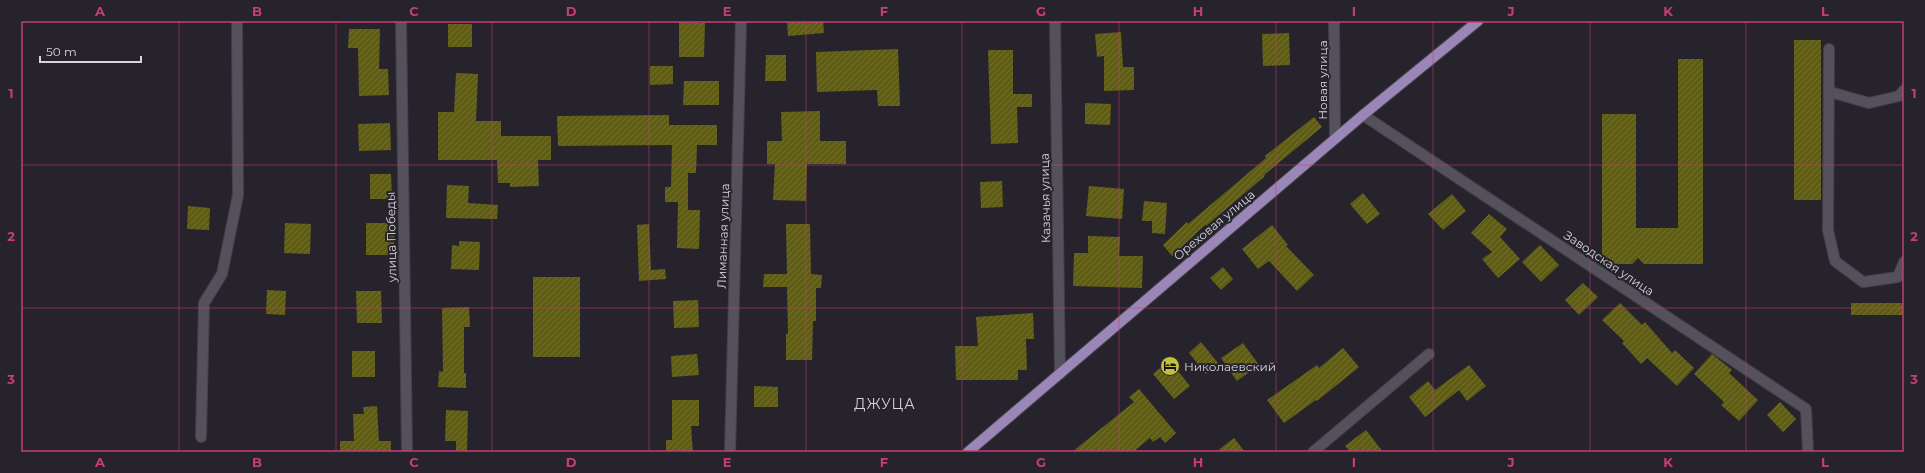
<svg xmlns="http://www.w3.org/2000/svg" width="1925" height="473" font-family="Montserrat,sans-serif">
<style>
.building{fill:url(#building-hatch)}
.lines{fill:none;stroke-linecap:round;stroke-linejoin:round}
.minor-casing{stroke:#444048;stroke-width:12}
.major-casing{stroke:#444048;stroke-width:12}
.minor{stroke:#55515c;stroke-width:10}
.major{stroke:#9b86b8;stroke-width:10}
.grid{fill:none;stroke:#c63e75;stroke-width:1;stroke-opacity:0.55}
.labels{text-anchor:middle;dominant-baseline:central;stroke-width:4;stroke-linejoin:round;paint-order:stroke}
.street-label{font-size:12px;fill:#d7d5db;stroke:#27232d}
.poi-label{font-size:12px;fill:#d7d5db;stroke:#27232d;text-anchor:start}
.quarter-label{font-size:14px;letter-spacing:1px;fill:#d7d5db;stroke:#27232d}
.neatline{fill:none;stroke:#c63e75;stroke-width:1.5}
.grid-label{font-size:13px;text-anchor:middle;font-weight:bold;fill:#c63e75}
</style>
<defs>
<pattern id="building-hatch" width="6" height="6" patternUnits="userSpaceOnUse"><rect width="6" height="6" fill="#5e5c15"/><path d="M-1 1l2-2M0 6l6-6M5 7l2-2" fill="none" stroke="#747236"/></pattern>
</defs>
<rect width="100%" height="100%" fill="#27232d"/>
<g class="building">
<polygon points="787,21 823,21 824,33 788,36"/>
<polygon points="679,22 705,23 704,57 679,57"/>
<rect x="448" y="24" width="24" height="23"/>
<polygon points="349,29 380,29 379,69 388,69 389,95 359,96 358,48 348,48"/>
<polygon points="1121,32 1123,67 1134,67 1134,90 1104,91 1104,56 1097,57 1095,34"/>
<polygon points="1289,33 1290,65 1263,66 1262,34"/>
<rect x="1794" y="40" width="27" height="160"/>
<polygon points="898,49 900,106 878,106 877,90 817,92 816,52"/>
<polygon points="988,50 1013,50 1013,94 1032,94 1032,107 1017,107 1018,143 991,144"/>
<polygon points="766,55 786,55 786,81 765,81"/>
<polygon points="1678,59 1703,59 1703,264 1644,264 1638,258 1632,264 1602,264 1602,114 1636,114 1636,228 1678,228"/>
<polygon points="650,66 673,66 673,84 650,85"/>
<polygon points="456,73 478,74 476,121 501,121 501,136 551,136 551,160 538,160 539,186 510,187 510,183 498,183 497,160 438,160 438,112 454,112"/>
<polygon points="684,81 719,81 719,105 683,105"/>
<polygon points="1085,103 1111,104 1110,125 1085,124"/>
<polygon points="820,111 820,141 846,141 846,164 807,164 806,201 773,200 775,164 767,164 767,141 782,141 781,112"/>
<polygon points="669,115 669,125 717,125 717,145 697,145 696,173 688,173 688,210 700,210 699,249 677,248 678,202 665,202 665,187 671,187 672,145 558,146 557,116"/>
<polygon points="1314,117 1322,127 1264,175 1265,176 1206,226 1205,225 1172,256 1163,245 1187,222 1188,224 1266,158 1265,156"/>
<polygon points="390,123 391,150 359,151 358,124"/>
<polygon points="370,174 391,174 392,199 370,199"/>
<polygon points="1002,181 1003,207 981,208 980,182"/>
<polygon points="447,185 469,186 468,203 498,205 497,219 446,218"/>
<polygon points="1089,186 1124,189 1122,219 1086,216"/>
<polygon points="1363,193 1380,214 1367,224 1350,204"/>
<polygon points="1452,194 1466,211 1443,230 1428,214"/>
<polygon points="1144,201 1167,203 1165,234 1152,233 1152,221 1142,221"/>
<polygon points="188,206 210,208 209,230 187,229"/>
<polygon points="1489,214 1507,229 1500,237 1520,259 1498,278 1482,259 1492,252 1471,233"/>
<polygon points="285,223 311,224 310,254 284,253"/>
<rect x="366" y="223" width="28" height="32"/>
<polygon points="649,224 651,270 665,269 666,279 639,281 637,225"/>
<polygon points="786,224 810,224 811,274 822,275 821,288 816,288 816,321 813,321 812,360 786,360 786,334 788,334 787,287 763,287 764,274 787,274"/>
<polygon points="1272,225 1288,245 1286,246 1314,275 1297,291 1269,261 1258,269 1242,249"/>
<polygon points="1088,236 1120,237 1119,256 1143,256 1142,288 1073,286 1074,253 1088,253"/>
<polygon points="459,241 480,242 479,270 451,269 452,245 459,246"/>
<polygon points="1540,245 1559,265 1541,282 1522,262"/>
<polygon points="1223,267 1233,279 1221,290 1210,278"/>
<rect x="533" y="277" width="47" height="80"/>
<polygon points="1583,283 1598,297 1579,315 1565,300"/>
<polygon points="267,290 286,291 285,315 266,314"/>
<polygon points="356,291 381,291 382,323 357,323"/>
<polygon points="698,300 699,327 674,328 673,301"/>
<polygon points="1620,303 1642,325 1645,322 1672,353 1675,350 1694,368 1677,386 1647,358 1641,364 1622,343 1624,341 1602,320"/>
<rect x="1851" y="303" width="53" height="12"/>
<polygon points="469,307 470,327 464,327 464,373 466,373 466,388 438,387 439,371 443,372 442,308"/>
<polygon points="1033,313 1034,339 1026,339 1027,370 1018,370 1018,380 956,380 955,346 978,346 976,317"/>
<polygon points="1201,342 1218,363 1206,374 1189,353"/>
<polygon points="1243,343 1259,365 1237,381 1221,358"/>
<polygon points="1343,348 1359,367 1317,401 1316,400 1284,423 1267,400 1317,365 1319,368"/>
<rect x="352" y="351" width="23" height="26"/>
<polygon points="697,354 699,375 672,377 671,356"/>
<polygon points="1712,354 1732,370 1729,373 1758,400 1739,421 1721,405 1724,402 1694,374"/>
<polygon points="1169,360 1190,386 1174,399 1153,374"/>
<polygon points="1469,365 1486,386 1467,401 1459,390 1425,417 1409,397 1428,381 1435,390"/>
<polygon points="754,386 778,387 778,407 754,407"/>
<polygon points="1139,389 1176,433 1165,443 1160,437 1153,442 1150,438 1133,452 1072,452 1134,402 1129,397"/>
<polygon points="672,400 699,400 699,426 691,426 693,452 666,452 666,440 672,440"/>
<polygon points="1780,402 1796,419 1783,432 1767,415"/>
<polygon points="377,406 379,441 391,441 391,452 340,452 340,441 354,441 353,414 364,414 363,407"/>
<polygon points="446,410 468,411 467,452 456,452 456,441 445,441"/>
<polygon points="1366,430 1383,452 1350,452 1345,446"/>
<polygon points="1234,438 1245,452 1216,452"/>
</g>
<g class="lines">
<g class="minor-casing">
<g id="minor">
<polyline points="401,21 407,452"/>
<polyline points="1055,21 1060,374"/>
<polyline points="1334,21 1335,139"/>
<polyline points="1829,49 1828,230 1835,261 1863,282 1898,277 1904,262"/>
<polyline points="1830,92 1869,103 1899,96 1904,90"/>
<polyline points="1363,115 1806,409 1808,452"/>
<polyline points="201,437 204,303 222,274 238,195 237,21"/>
<polyline points="730,452 741,21"/>
<polyline points="1313,452 1429,354"/>
</g>
</g>
<g class="major-casing">
<polyline id="major" points="968,452 1363,115 1478,21"/>
</g>
<use href="#minor" class="minor"/>
<use href="#major" class="major"/>
</g>
<path class="grid" d="M179,21V452M336,21V452M492,21V452M649,21V452M806,21V452M962,21V452M1119,21V452M1276,21V452M1433,21V452M1590,21V452M1746,21V452M21,165H1904M21,308H1904"/>
<defs>
<g id="hotel-disc" transform="scale(1)"><circle r="9.5" fill="#c1be40" stroke="#27232d"/><path d="M-6-4.5h1.5V1H6V5H4.5V3h-9V5H-6ZM-4 0a1.8 1.8 0 1 1 3.6 0ZM.5 0V-2.5h3Q6-2.5 6 0Z" fill="#111"/></g>
</defs>
<g fill-rule="evenodd">
<use href="#hotel-disc" x="1170" y="366"/>
</g>
<g class="labels">
<g class="street-label">
<text transform="translate(1322 80) rotate(-90)">Новая улица</text>
<text transform="translate(1045 198) rotate(-91)">Казачья улица</text>
<text transform="translate(1214 225) rotate(-40)">Ореховая улица</text>
<text transform="translate(723 236) rotate(-88)">Лиманная улица</text>
<text transform="translate(391 237) rotate(-91)">улица Победы</text>
<text transform="translate(1609 263) rotate(34)">Заводская улица</text>
</g>
<g class="poi-label">
<text x="1184" y="366">Николаевский</text>
</g>
<g class="quarter-label">
<text x="885" y="404">ДЖУЦА</text>
</g>
</g>
<rect width="1925" height="473" fill="none" stroke="#27232d" stroke-width="44"/>
<path d="M40 56v6h101v-6" fill="none" stroke="#d7d5db" stroke-width="2"/>
<text x="46" y="56" font-size="12" fill="#d7d5db" stroke="#27232d" stroke-width="3" paint-order="stroke">50 m</text>
<rect x="22" y="22" width="1881" height="429" class="neatline"/>
<g class="grid-label">
<text x="100" y="16">A</text>
<text x="257" y="16">B</text>
<text x="414" y="16">C</text>
<text x="571" y="16">D</text>
<text x="727" y="16">E</text>
<text x="884" y="16">F</text>
<text x="1041" y="16">G</text>
<text x="1198" y="16">H</text>
<text x="1354" y="16">I</text>
<text x="1511" y="16">J</text>
<text x="1668" y="16">K</text>
<text x="1825" y="16">L</text>
<text x="11" y="98">1</text>
<text x="1914" y="98">1</text>
<text x="11" y="241">2</text>
<text x="1914" y="241">2</text>
<text x="11" y="384">3</text>
<text x="1914" y="384">3</text>
<text x="100" y="467">A</text>
<text x="257" y="467">B</text>
<text x="414" y="467">C</text>
<text x="571" y="467">D</text>
<text x="727" y="467">E</text>
<text x="884" y="467">F</text>
<text x="1041" y="467">G</text>
<text x="1198" y="467">H</text>
<text x="1354" y="467">I</text>
<text x="1511" y="467">J</text>
<text x="1668" y="467">K</text>
<text x="1825" y="467">L</text>
</g>
</svg>
